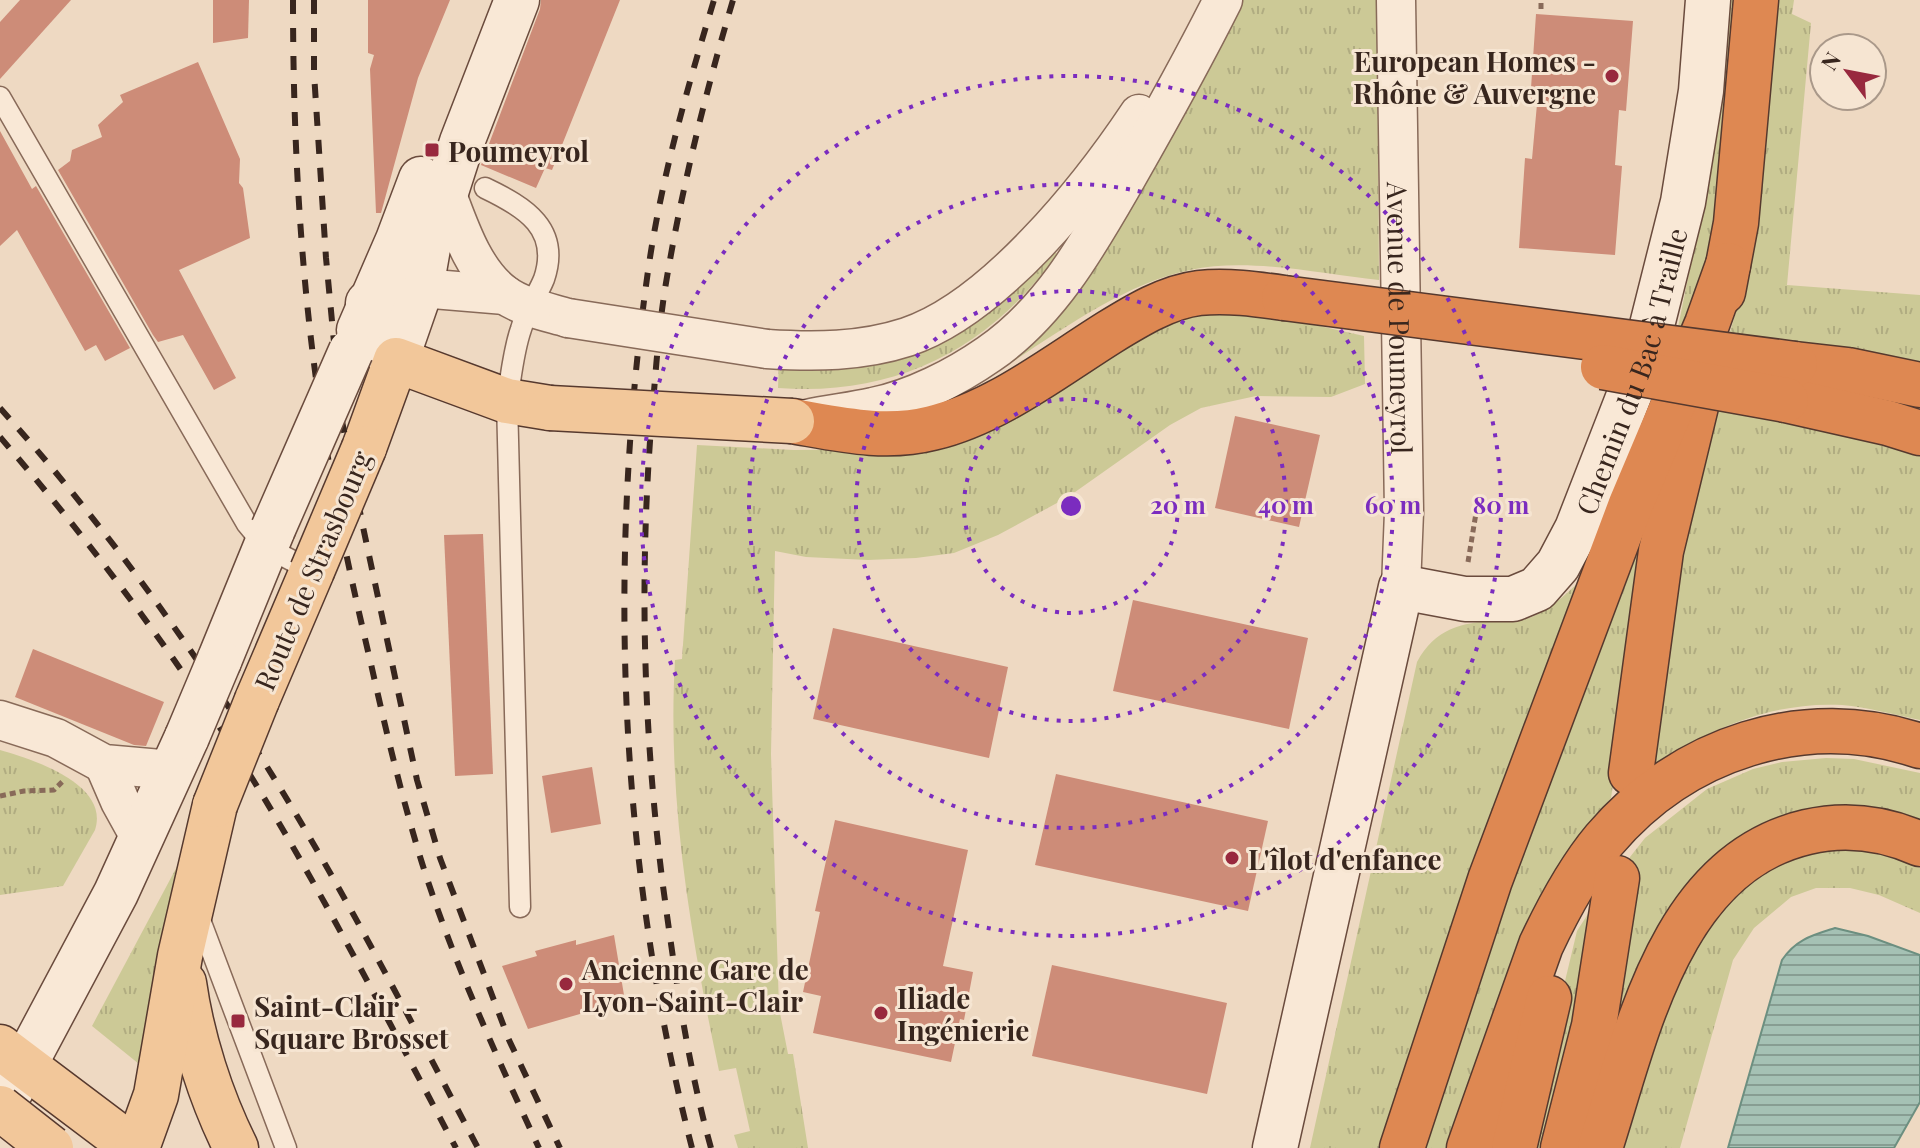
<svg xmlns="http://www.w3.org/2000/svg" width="1920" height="1148" font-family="'Playfair Display',serif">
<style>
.grass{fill:url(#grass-tufts)}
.water{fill:url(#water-rules);stroke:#6c8f80;stroke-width:2}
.building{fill:#cd8c78}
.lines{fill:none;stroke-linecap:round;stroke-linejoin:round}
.lane-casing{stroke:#886a59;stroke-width:23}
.street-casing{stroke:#886a59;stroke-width:41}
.secondary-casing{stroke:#6a4b3d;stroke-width:47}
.primary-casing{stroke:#56392e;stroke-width:47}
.highway-casing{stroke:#56392e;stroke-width:47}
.path{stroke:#886a59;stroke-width:5;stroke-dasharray:6 4;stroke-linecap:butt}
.lane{stroke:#f9e8d6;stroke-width:20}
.street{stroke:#f9e8d6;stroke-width:38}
.secondary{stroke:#f9e8d6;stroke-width:44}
.primary{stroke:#f2c79a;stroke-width:44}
.highway{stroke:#de8852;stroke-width:44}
.rail{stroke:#38261e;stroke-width:6;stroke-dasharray:14 14;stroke-linecap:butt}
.street-bridge-casing{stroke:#886a59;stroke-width:41;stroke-linecap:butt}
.secondary-bridge-casing{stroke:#6a4b3d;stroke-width:47;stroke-linecap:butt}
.primary-bridge-casing{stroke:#56392e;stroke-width:47;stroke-linecap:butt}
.highway-bridge-casing{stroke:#56392e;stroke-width:47;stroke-linecap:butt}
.street-bridge{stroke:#f9e8d6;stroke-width:38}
.secondary-bridge{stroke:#f9e8d6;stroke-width:44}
.primary-bridge{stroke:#f2c79a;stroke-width:44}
.highway-bridge{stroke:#de8852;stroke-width:44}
.ring{fill:none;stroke:#7b2cbf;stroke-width:4;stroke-dasharray:4 8}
.poi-dot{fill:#98293e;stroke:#f6e5d2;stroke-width:3}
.labels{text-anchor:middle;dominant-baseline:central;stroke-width:6;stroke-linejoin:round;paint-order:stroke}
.poi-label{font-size:28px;font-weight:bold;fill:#38261e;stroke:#f6e5d2;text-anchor:start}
.street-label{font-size:28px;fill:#38261e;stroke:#f6e5d2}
.centre{fill:#7b2cbf;stroke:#f6e5d2;stroke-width:4}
.ring-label{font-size:24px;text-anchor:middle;font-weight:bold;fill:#7b2cbf;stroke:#f6e5d2;stroke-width:6;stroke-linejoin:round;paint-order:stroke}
</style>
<defs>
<pattern id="grass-tufts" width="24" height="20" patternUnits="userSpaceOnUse" patternTransform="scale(2)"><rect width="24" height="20" fill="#ccc996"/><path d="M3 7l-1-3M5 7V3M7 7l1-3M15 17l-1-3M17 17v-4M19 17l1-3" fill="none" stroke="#b0ac81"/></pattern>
<pattern id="water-rules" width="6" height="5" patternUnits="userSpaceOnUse" patternTransform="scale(2)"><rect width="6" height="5" fill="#a5c1b4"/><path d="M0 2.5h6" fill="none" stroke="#879d92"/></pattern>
</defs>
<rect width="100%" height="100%" fill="#eed9c2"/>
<g class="grass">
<path d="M1242,0H1377L1379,280C1320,274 1249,257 1190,270C1118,285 1048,340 986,379H982L1115,224Z"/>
<polygon points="1731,0 1740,0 1733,79 1712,236 1684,333 1677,332 1719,127"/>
<polygon points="1779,0 1794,0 1792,14 1811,23 1787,285 1920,295 1920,372 1728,339 1754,250"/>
<path d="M1054,251L1057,254C990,349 895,397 778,388L779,361L804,362Z"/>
<path d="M1192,309H1245L1364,336L1365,384L1331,397L1256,396L1201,408L1170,425L1068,497L998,535L954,553L916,558L868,560L806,557L775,551L771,754L779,1008L788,1054H793L808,1148H738L734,1135L750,1131L736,1068L719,1071L718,1066C690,933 667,797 675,660L682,659L697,445L794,450L904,449Z"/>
<path d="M1718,401L1920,446V720C1895,715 1867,707 1842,705C1770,701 1705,731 1647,769L1664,610Z"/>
<polygon points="1659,461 1646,570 1611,798 1560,863 1455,1148 1417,1148"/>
<path d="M1579,582L1389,1148H1310L1417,662C1435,629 1461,622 1496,621C1504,621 1514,622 1522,620C1544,615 1563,597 1579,582Z"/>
<path d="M0,750C32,759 110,784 95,830L63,886L0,895Z"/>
<path d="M1826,758L1854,759L1920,773V824C1889,820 1851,809 1820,809C1786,809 1749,831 1723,851L1586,1116L1625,906L1630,857L1645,838L1707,789L1753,769L1782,762Z"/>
<polygon points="1865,845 1920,868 1920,913 1879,895 1850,888 1816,888 1791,897 1754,928 1733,960 1680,1148 1618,1148 1666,1000 1697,937 1734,890 1782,857"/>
<polygon points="181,859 139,1064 92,1026"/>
<polygon points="1604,889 1549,1148 1525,1148 1577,931"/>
</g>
<path class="water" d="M1835,928L1868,936L1920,955V1102L1894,1148H1728L1782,960C1796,939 1813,935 1835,928Z"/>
<g class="building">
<polygon points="20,0 71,0 0,79 0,22"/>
<polygon points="213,0 249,0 248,38 213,43"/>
<polygon points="368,0 450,0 418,78 381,213 376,213 370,69 374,55 368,53"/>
<polygon points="541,0 620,0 552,170 545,168 536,188 481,165 540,9"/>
<polygon points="1536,14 1633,21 1626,111 1619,110 1615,165 1622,166 1615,255 1519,248 1525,158 1532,159 1537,104 1530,103"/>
<polygon points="198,62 240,159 239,183 243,188 250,238 179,270 236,378 214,390 183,335 158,342 153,335 58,170 70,161 72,150 102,137 98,125 123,102 120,95"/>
<polygon points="0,131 32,189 36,186 130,348 105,361 96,345 85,351 17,230 0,246"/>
<polygon points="1235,416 1320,435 1299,527 1215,508"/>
<polygon points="483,534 493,774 455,776 444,535"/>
<polygon points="1133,600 1308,638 1289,729 1113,691"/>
<polygon points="833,628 1008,667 989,758 813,719"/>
<polygon points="33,649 164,702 146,746 134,745 15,697"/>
<polygon points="592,767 601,824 551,833 542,776"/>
<polygon points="1056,774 1268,821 1248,911 1035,865"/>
<polygon points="835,820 968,850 943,966 973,972 964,1020 960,1019 951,1062 813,1033 821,996 803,992 820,912 815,911"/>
<polygon points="614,935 625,1001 528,1029 502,966 537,956 535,951 576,940 576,945"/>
<polygon points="1052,965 1227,1003 1207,1094 1032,1056"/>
</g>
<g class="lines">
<g class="lane-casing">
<g id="lane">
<polyline points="0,97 247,524 266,547 312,571"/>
<path d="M485,188C525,207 561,229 544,279C537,296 526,311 521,329C513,352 511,378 507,401L520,907"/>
<polyline points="197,912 286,1148"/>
</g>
</g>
<g class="street-casing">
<g id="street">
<path id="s1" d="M1396,0L1404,512L1401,587"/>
<path d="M446,192C459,226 473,271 504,294C521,307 548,312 568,318"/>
<polyline points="392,290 421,288 505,295"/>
<path d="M767,349C814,352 861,352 907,337C994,308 1089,189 1139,114"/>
<path d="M807,419C829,414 851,412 873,407C913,399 956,377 989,354C1052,311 1090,241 1127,177C1160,119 1193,60 1223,0"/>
<polyline points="0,720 56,738 104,764 172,770"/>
<polyline points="104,764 120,801 141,839"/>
</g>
</g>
<g class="secondary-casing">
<g id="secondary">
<path d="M368,303C367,338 369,338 396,360L421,288L428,248L462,142L517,0"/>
<polyline points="359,330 398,240 421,179"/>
<polyline points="219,661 273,529"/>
<polyline points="0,1111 116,893 187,737"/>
<path id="s2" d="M1275,1148L1401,587L1465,599H1513L1537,589L1558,565L1577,529L1644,357L1683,202L1701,91L1708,0"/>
</g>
</g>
<g class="primary-casing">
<g id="primary">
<polyline points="364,448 396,360 507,401 550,408"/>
<polyline points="257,700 312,571"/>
<path d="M184,983C192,1039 211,1098 236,1148"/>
<polyline points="0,1047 134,1148"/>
<polyline points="137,1148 156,1095 180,956 215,805"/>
</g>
</g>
<g class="highway-casing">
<g id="highway">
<polyline points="1723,292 1736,223 1756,0"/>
<polyline points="1795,364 1848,370 1920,385"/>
<polyline points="1786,400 1888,423 1920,433"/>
<path d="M792,421C839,429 885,440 932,428C996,413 1054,367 1110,332C1136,316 1167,297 1199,293C1227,290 1256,294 1284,298"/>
<polyline points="1631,773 1661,551 1697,402"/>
<polyline points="1402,1148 1490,880 1631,504 1707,324 1728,265"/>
<path d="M1469,1148L1541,945C1558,909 1578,871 1604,840C1682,748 1804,707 1920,746"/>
<polyline points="1514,1148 1549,998"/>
<polyline points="1563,1148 1594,1026 1617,878"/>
<path d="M1600,1148C1637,1033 1670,864 1807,832C1846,823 1884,828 1920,844"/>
</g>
</g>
<g class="path">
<polyline points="1541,9 1541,0"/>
<polyline points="1468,562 1476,513"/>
<polyline points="0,796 24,791 54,790 63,781"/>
</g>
<use href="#lane" class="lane"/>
<use href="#street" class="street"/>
<use href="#secondary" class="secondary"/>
<use href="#primary" class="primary"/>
<use href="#highway" class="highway"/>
<g class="rail">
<path d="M293,0C293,145 301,290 324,433C336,511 353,588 371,664C386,731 402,798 422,863C453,961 496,1055 539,1148"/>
<polyline points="314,0 314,73 326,258 341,416 363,527 417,780 440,858 509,1040 560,1148"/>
<path d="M0,408C98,517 186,638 264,762C342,886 409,1018 478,1148"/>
<path d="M0,437C93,545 180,661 255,783C327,901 391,1026 456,1148"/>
<path d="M692,1148C618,862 607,562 648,271C661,179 687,89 714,0"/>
<path d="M711,1148C687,1062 675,974 663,886C643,729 639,573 652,415C656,369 659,322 667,277C683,183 706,91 733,0"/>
</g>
<g class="street-bridge-casing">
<polyline id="street-bridge" points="568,318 767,349"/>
</g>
<g class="secondary-bridge-casing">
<g id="secondary-bridge">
<polyline points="273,529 351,351"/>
<polyline points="187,737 219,661"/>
</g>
</g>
<g class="primary-bridge-casing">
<g id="primary-bridge">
<polyline points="550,408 792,421"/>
<polyline points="312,571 364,448"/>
<polyline points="215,805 257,700"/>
<polyline points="0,1108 51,1148"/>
</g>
</g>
<g class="highway-bridge-casing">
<g id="highway-bridge">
<polyline points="1284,298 1795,364"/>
<polyline points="1603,367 1786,400"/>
</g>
</g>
<use href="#street-bridge" class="street-bridge"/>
<use href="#secondary-bridge" class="secondary-bridge"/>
<use href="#primary-bridge" class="primary-bridge"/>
<use href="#highway-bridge" class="highway-bridge"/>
</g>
<g class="ring">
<circle cx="1071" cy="506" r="107"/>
<circle cx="1071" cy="506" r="215"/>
<circle cx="1071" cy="506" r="322"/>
<circle cx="1071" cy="506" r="430"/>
</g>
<g class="poi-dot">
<circle cx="1612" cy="76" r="8"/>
<rect x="424" y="142" width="16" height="16" rx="4"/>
<circle cx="1232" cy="858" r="8"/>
<circle cx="566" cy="984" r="8"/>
<circle cx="881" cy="1013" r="8"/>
<rect x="230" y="1013" width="16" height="16" rx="4"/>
</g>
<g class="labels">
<g class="poi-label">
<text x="1596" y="60" text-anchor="end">European Homes -<tspan x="1596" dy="32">Rhône &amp; Auvergne</tspan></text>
<text x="448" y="150">Poumeyrol</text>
<text x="1248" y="858">L'îlot d'enfance</text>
<text x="582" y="968">Ancienne Gare de<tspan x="582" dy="32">Lyon-Saint-Clair</tspan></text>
<text x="897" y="997">Iliade<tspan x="897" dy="32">Ingénierie</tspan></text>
<text x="254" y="1005">Saint-Clair -<tspan x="254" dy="32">Square Brosset</tspan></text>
</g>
<g class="street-label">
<text stroke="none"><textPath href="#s1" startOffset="318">Avenue de Poumeyrol</textPath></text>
<text stroke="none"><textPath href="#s2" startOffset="954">Chemin du Bac à Traille</textPath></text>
<text transform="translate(312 570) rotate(-67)">Route de Strasbourg</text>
</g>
</g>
<circle cx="1071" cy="506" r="12" class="centre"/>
<g class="ring-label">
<text x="1178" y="514">20 m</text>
<text x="1286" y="514">40 m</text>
<text x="1393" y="514">60 m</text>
<text x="1501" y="514">80 m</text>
</g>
<g transform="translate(1848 72) rotate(302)"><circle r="38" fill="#f6e5d2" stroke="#aa998a" stroke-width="2"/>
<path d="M0-6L14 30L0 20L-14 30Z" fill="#98293e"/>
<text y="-12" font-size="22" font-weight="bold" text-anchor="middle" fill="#38261e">N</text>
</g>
</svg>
